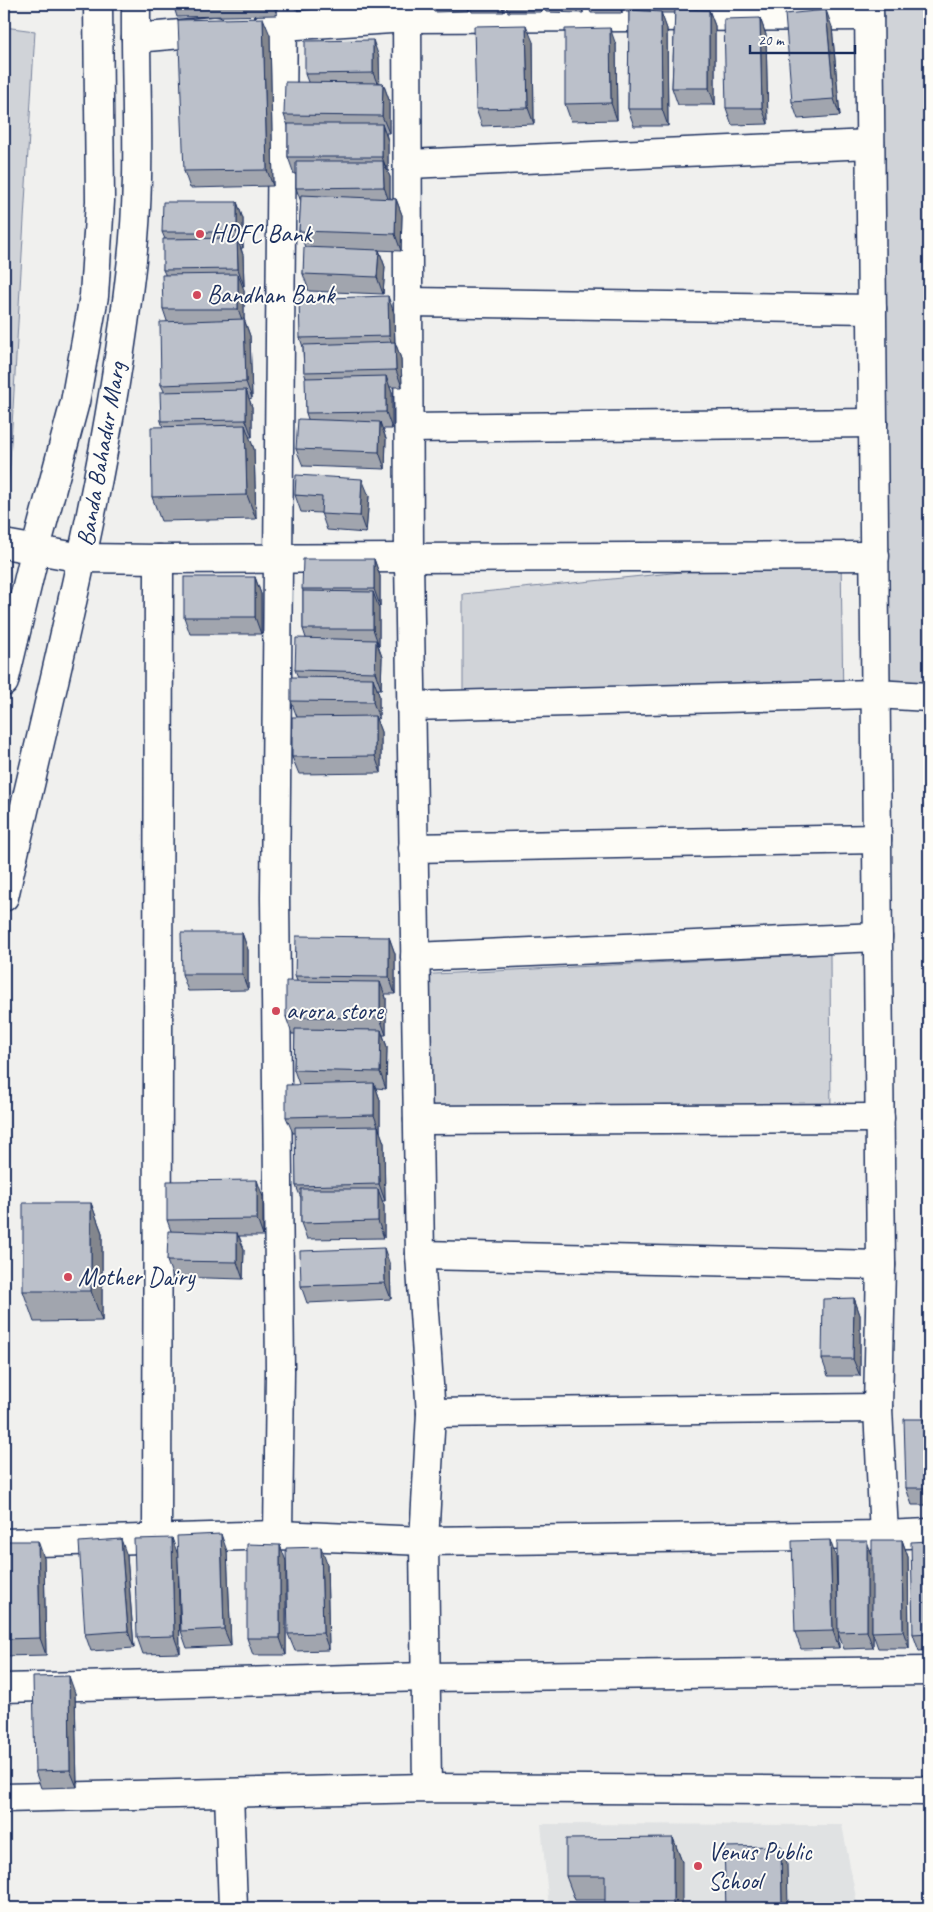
<svg xmlns="http://www.w3.org/2000/svg" width="933" height="1912" font-family="Caveat,sans-serif">
<style>
.built{fill:#e0e2e3}
.green{fill:#d0d3d8;stroke:#76819b}
.lines{fill:none;stroke-linecap:round;stroke-linejoin:round}
.minor-casing{stroke:#1b2f5e;stroke-width:31}
.minor{stroke:#fdfcf7;stroke-width:28}
.wall{fill:#a1a5ae;stroke:#1b2f5e}
.shaded-wall{fill:#83868d;stroke:#1b2f5e}
.building{fill:#bbc0ca;stroke:#1b2f5e}
.poi-dot{fill:#d1495b;stroke:#fdfcf7;stroke-width:2}
.labels{text-anchor:middle;dominant-baseline:central;stroke-width:4;stroke-linejoin:round;paint-order:stroke}
.poi-label{font-size:25px;fill:#1b2f5e;stroke:#fdfcf7;text-anchor:start}
.street-label{font-size:25px;fill:#1b2f5e;stroke:#fdfcf7}
</style>
<rect width="100%" height="100%" fill="#f0f0ee"/>
<filter id="ink" filterUnits="userSpaceOnUse"><feTurbulence type="fractalNoise" baseFrequency=".02" numOctaves="2"/><feDisplacementMap in="SourceGraphic" scale="10" xChannelSelector="R" yChannelSelector="G"/><feConvolveMatrix kernelMatrix="1 2 1 2 8 2 1 2 1" color-interpolation-filters="sRGB"/></filter>
<g filter="url(#ink)">
<polygon class="built" points="541,1824 842,1825 858,1908 549,1908"/>
<g class="green">
<polygon points="869,4 929,4 929,686 876,684"/>
<polygon points="4,27 35,31 4,563"/>
<polygon points="841,556 843,705 463,706 463,594"/>
<polygon points="830,954 831,1125 418,1120 415,975"/>
</g>
<g class="lines">
<g class="minor-casing">
<g id="minor">
<polyline points="407,4 409,558 420,1255 431,1413 424,1541 427,1788"/>
<polyline points="266,27 407,18 869,16"/>
<polyline points="136,38 215,31"/>
<polyline points="409,164 870,144"/>
<polyline points="409,302 872,309"/>
<polyline points="409,428 873,423"/>
<polyline points="4,544 82,558 159,559 875,556"/>
<polyline points="4,682 36,548 75,402 94,296 100,201 98,4"/>
<polyline points="411,706 875,694 929,697"/>
<polyline points="413,848 877,839"/>
<path d="M4,897C51,689 107,480 131,268C142,180 135,92 136,4"/>
<polyline points="415,957 878,937"/>
<polyline points="418,1120 880,1118"/>
<polyline points="420,1255 881,1265"/>
<polyline points="431,1413 878,1408"/>
<polyline points="278,1535 280,1371 275,898 283,4"/>
<polyline points="884,1535 929,1533"/>
<polyline points="157,1538 159,559"/>
<polyline points="4,1543 278,1535 424,1541 884,1535 878,1408 881,1265 869,4"/>
<polyline points="4,1688 426,1677 929,1671"/>
<polyline points="229,1793 233,1908"/>
<polyline points="4,1798 427,1788 929,1791"/>
</g>
</g>
<use href="#minor" class="minor"/>
</g>
<g class="wall">
<polygon points="173,4 277,4 277,15 177,17"/>
<polygon points="293,4 400,4 400,6 295,9"/>
<polygon points="431,4 468,4 468,11 434,12"/>
<polygon points="469,4 504,4 504,12 472,12"/>
<polygon points="505,4 541,4 541,12 508,12"/>
<polygon points="542,4 583,4 583,13 546,12"/>
<polygon points="587,4 622,4 622,13 591,13"/>
<polygon points="623,4 697,4 697,9 709,10 715,26 715,105 678,105 672,88 675,13 661,13 667,29 668,126 634,126 628,109 629,12 626,12"/>
<polygon points="760,18 766,35 768,124 732,125 726,108"/>
<polygon points="832,27 840,116 798,119 792,102"/>
<polygon points="270,35 273,186 190,188 184,171"/>
<polygon points="533,42 534,124 482,126 476,109"/>
<polygon points="616,45 617,120 571,121 565,104"/>
<polygon points="379,57 379,83 383,83 389,100 389,133 386,133 388,141 388,173 390,177 390,198 396,199 402,215 401,251 376,250 379,250 385,267 383,294 309,291 303,274 305,247 299,231 301,202 296,188 296,174 294,174 288,157 288,126 284,115 308,82 305,74"/>
<polygon points="237,202 243,219 243,248 241,248 243,255 244,286 242,286 244,290 244,319 250,336 252,398 249,399 252,407 252,437 249,437 254,449 256,519 161,521 152,497 163,427 161,421 164,391 161,385 167,321 163,309 165,274 163,270 165,239 162,232"/>
<polygon points="394,313 395,342 401,359 402,387 390,387 392,393 392,429 383,429 386,439 385,469 303,466 296,449 308,419 306,413 306,378 304,372 303,347 300,338"/>
<polygon points="295,495 369,496 366,533 327,530 321,513 301,512"/>
<polygon points="374,559 380,576 380,606 378,606 379,608 379,646 378,646 382,657 381,689 377,689 379,695 379,719 376,719 381,732 381,773 299,774 292,757 297,717 291,701 298,677 295,670 306,638 303,629 303,591 302,589"/>
<polygon points="255,577 261,594 261,634 190,634 184,617"/>
<polygon points="242,933 248,950 248,990 188,991 182,974"/>
<polygon points="389,937 395,954 395,994 385,994 386,998 386,1035 383,1035 387,1047 386,1089 376,1088 380,1100 380,1132 384,1143 385,1201 382,1201 384,1206 384,1238 307,1239 301,1223 301,1198 296,1186 296,1133 293,1133 286,1117 299,1084 294,1070 295,1034 292,1034 286,1017 297,981 295,976"/>
<polygon points="263,1197 263,1236 239,1236 244,1249 243,1279 173,1277 167,1261 171,1231 167,1220"/>
<polygon points="91,1203 102,1233 102,1321 34,1322 23,1291"/>
<polygon points="390,1265 391,1299 307,1303 301,1286"/>
<polygon points="854,1298 860,1315 860,1376 828,1376 822,1359"/>
<polygon points="929,1419 929,1505 912,1505 906,1488"/>
<polygon points="902,1540 908,1557 909,1648 878,1648 873,1634 873,1648 844,1649 838,1633 839,1648 801,1649 795,1632 836,1557 838,1610 872,1555"/>
<polygon points="4,1541 44,1558 46,1655 4,1656"/>
<polygon points="929,1541 929,1650 919,1651 913,1634"/>
<polygon points="227,1551 231,1646 187,1648 181,1631 178,1556 180,1653 143,1654 137,1637 178,1554"/>
<polygon points="127,1556 134,1648 91,1651 85,1634"/>
<polygon points="286,1561 286,1655 253,1655 247,1638"/>
<polygon points="327,1564 329,1650 295,1651 288,1634"/>
<polygon points="75,1693 77,1787 41,1788 35,1771"/>
<polygon points="673,1838 682,1862 605,1900 575,1900 566,1876"/>
</g>
<g class="shaded-wall">
<polygon points="273,4 277,4 277,15"/>
<polygon points="466,4 468,4 468,11"/>
<polygon points="501,4 504,4 504,12"/>
<polygon points="538,4 541,4 541,12"/>
<polygon points="580,4 583,4 583,13"/>
<polygon points="619,4 622,4 622,13"/>
<polygon points="693,4 697,4 696,13"/>
<polygon points="709,10 715,26 715,105 709,88"/>
<polygon points="826,10 832,27 840,116 834,99"/>
<polygon points="661,12 667,29 668,126 662,109"/>
<polygon points="263,18 270,35 273,186 267,170"/>
<polygon points="760,18 766,35 768,124 762,108"/>
<polygon points="526,25 533,42 534,124 528,108"/>
<polygon points="610,28 616,45 617,120 611,103"/>
<polygon points="373,40 379,57 380,90 373,73"/>
<polygon points="383,83 389,100 389,133 382,116"/>
<polygon points="382,124 388,141 388,173 382,157"/>
<polygon points="383,161 390,177 390,204 384,187"/>
<polygon points="396,199 402,215 401,251 395,234"/>
<polygon points="237,202 243,219 243,248 237,232"/>
<polygon points="237,238 243,255 244,286 238,269"/>
<polygon points="379,250 385,267 383,294 377,277"/>
<polygon points="238,274 244,290 244,319 250,336 252,398 246,382 244,325 238,309"/>
<polygon points="388,296 394,313 395,353 389,336"/>
<polygon points="395,342 401,359 402,387 396,370"/>
<polygon points="386,376 392,393 392,429 386,412"/>
<polygon points="246,390 252,407 252,437 246,420"/>
<polygon points="380,422 386,439 385,469 379,452"/>
<polygon points="245,425 254,449 256,519 247,495"/>
<polygon points="362,479 369,496 366,533 360,516"/>
<polygon points="374,559 380,576 380,606 374,589"/>
<polygon points="255,577 261,594 261,634 255,617"/>
<polygon points="373,592 379,608 379,646 373,629"/>
<polygon points="376,640 382,657 381,689 375,672"/>
<polygon points="373,678 379,695 379,719 373,702"/>
<polygon points="375,716 381,732 381,773 375,756"/>
<polygon points="242,933 248,950 248,990 242,974"/>
<polygon points="389,937 395,954 395,994 389,977"/>
<polygon points="380,982 386,998 386,1035 380,1018"/>
<polygon points="381,1030 387,1047 386,1089 380,1072"/>
<polygon points="374,1083 380,1100 380,1132 374,1115"/>
<polygon points="378,1126 384,1143 385,1201 379,1184"/>
<polygon points="257,1180 263,1197 263,1236 257,1219"/>
<polygon points="378,1189 384,1206 384,1238 378,1221"/>
<polygon points="91,1203 102,1233 102,1321 91,1291"/>
<polygon points="237,1233 244,1249 243,1279 237,1262"/>
<polygon points="384,1248 390,1265 391,1299 385,1283"/>
<polygon points="854,1298 860,1315 860,1376 853,1359"/>
<polygon points="221,1534 227,1551 231,1646 224,1629"/>
<polygon points="172,1538 178,1555 180,1653 174,1636"/>
<polygon points="121,1539 127,1556 134,1648 128,1631"/>
<polygon points="830,1540 836,1557 839,1648 833,1631"/>
<polygon points="902,1540 908,1557 909,1648 903,1631"/>
<polygon points="38,1541 44,1558 46,1655 40,1638"/>
<polygon points="867,1541 873,1558 872,1632 873,1634 873,1648 867,1631"/>
<polygon points="280,1545 286,1561 286,1655 280,1638"/>
<polygon points="321,1547 327,1564 329,1650 323,1633"/>
<polygon points="69,1676 75,1693 77,1787 70,1770"/>
<polygon points="673,1838 682,1862 682,1908 673,1908"/>
<polygon points="781,1846 787,1863 788,1908 782,1908"/>
</g>
<g class="building">
<polygon points="675,9 709,10 709,88 672,88"/>
<polygon points="629,10 661,12 662,109 628,109"/>
<polygon points="826,10 834,99 792,102 785,14"/>
<polygon points="263,18 267,170 184,171 178,20"/>
<polygon points="760,18 762,108 726,108 724,19"/>
<polygon points="526,25 528,108 476,109 474,26"/>
<polygon points="610,28 611,103 565,104 565,29"/>
<polygon points="373,40 373,73 305,74 305,41"/>
<polygon points="285,82 383,83 382,116 284,115"/>
<rect x="288" y="124" width="94" height="33"/>
<polygon points="296,161 383,161 384,187 296,188"/>
<polygon points="301,195 396,199 395,234 299,231"/>
<polygon points="163,202 237,202 237,232 162,232"/>
<polygon points="237,238 238,269 163,270 163,239"/>
<polygon points="304,247 379,250 377,277 303,274"/>
<polygon points="238,274 238,309 163,309 162,275"/>
<polygon points="388,296 389,336 300,338 299,299"/>
<polygon points="244,319 246,382 161,385 160,322"/>
<polygon points="395,342 396,370 304,372 303,345"/>
<polygon points="386,376 386,412 306,413 305,378"/>
<polygon points="246,390 246,420 161,421 160,392"/>
<polygon points="298,419 380,422 379,452 296,449"/>
<polygon points="245,425 247,495 152,497 151,427"/>
<polygon points="296,475 362,479 360,516 321,514 322,497 295,495"/>
<polygon points="303,559 374,559 374,589 302,589"/>
<rect x="184" y="577" width="71" height="40"/>
<polygon points="303,591 373,592 373,629 303,629"/>
<polygon points="296,638 376,640 375,672 295,670"/>
<polygon points="291,677 373,678 373,702 291,701"/>
<polygon points="375,716 375,756 292,757 292,717"/>
<polygon points="181,933 242,933 242,974 182,974"/>
<polygon points="296,936 389,937 389,977 295,976"/>
<polygon points="286,981 380,982 380,1018 286,1017"/>
<polygon points="295,1029 381,1030 380,1072 294,1070"/>
<polygon points="374,1083 374,1115 286,1117 286,1085"/>
<polygon points="378,1126 379,1184 296,1186 295,1127"/>
<polygon points="257,1180 257,1219 167,1220 167,1181"/>
<polygon points="301,1189 378,1189 378,1221 301,1223"/>
<rect x="23" y="1203" width="68" height="88"/>
<polygon points="168,1231 237,1233 237,1262 167,1261"/>
<polygon points="384,1248 385,1283 301,1286 300,1251"/>
<polygon points="854,1298 853,1359 822,1359 823,1299"/>
<polygon points="904,1419 929,1419 929,1488 906,1488"/>
<polygon points="221,1534 224,1629 181,1631 177,1536"/>
<polygon points="172,1538 174,1636 137,1637 134,1539"/>
<polygon points="121,1539 128,1631 85,1634 79,1542"/>
<polygon points="830,1540 833,1631 795,1632 792,1541"/>
<polygon points="872,1540 902,1540 903,1631 872,1632"/>
<polygon points="4,1541 38,1541 40,1638 4,1639"/>
<polygon points="837,1541 867,1541 867,1631 838,1632"/>
<polygon points="929,1541 929,1633 913,1634 911,1542"/>
<polygon points="247,1544 280,1545 280,1638 247,1638"/>
<polygon points="321,1547 323,1633 288,1634 286,1548"/>
<polygon points="69,1676 70,1770 35,1771 33,1677"/>
<polygon points="673,1838 673,1908 605,1908 605,1876 566,1876 566,1839"/>
<polygon points="781,1846 782,1908 726,1908 724,1847"/>
</g>
</g>
<g class="poi-dot">
<circle cx="200" cy="234" r="5"/>
<circle cx="197" cy="295" r="5"/>
<circle cx="276" cy="1011" r="5"/>
<circle cx="68" cy="1277" r="5"/>
<circle cx="698" cy="1866" r="5"/>
</g>
<g class="labels">
<g class="poi-label">
<text x="210" y="234">HDFC Bank</text>
<text x="207" y="295">Bandhan Bank</text>
<text x="286" y="1011">arora store</text>
<text x="78" y="1277">Mother Dairy</text>
<text x="708" y="1852">Venus Public<tspan x="708" dy="29">School</tspan></text>
</g>
<g class="street-label">
<text transform="translate(101 454) rotate(-80)">Banda Bahadur Marg</text>
</g>
</g>
<rect width="933" height="1912" fill="none" stroke="#fdfcf7" stroke-width="20"/>
<rect x="10" y="10" width="913" height="1892" fill="none" stroke="#1b2f5e" stroke-width="2" filter="url(#ink)"/>
<path d="M750 45v8h105v-8" fill="none" stroke="#1b2f5e" stroke-width="2.5"/>
<text x="758" y="45" font-size="15" fill="#1b2f5e" stroke="#fdfcf7" stroke-width="4" paint-order="stroke">20 m</text>
</svg>
